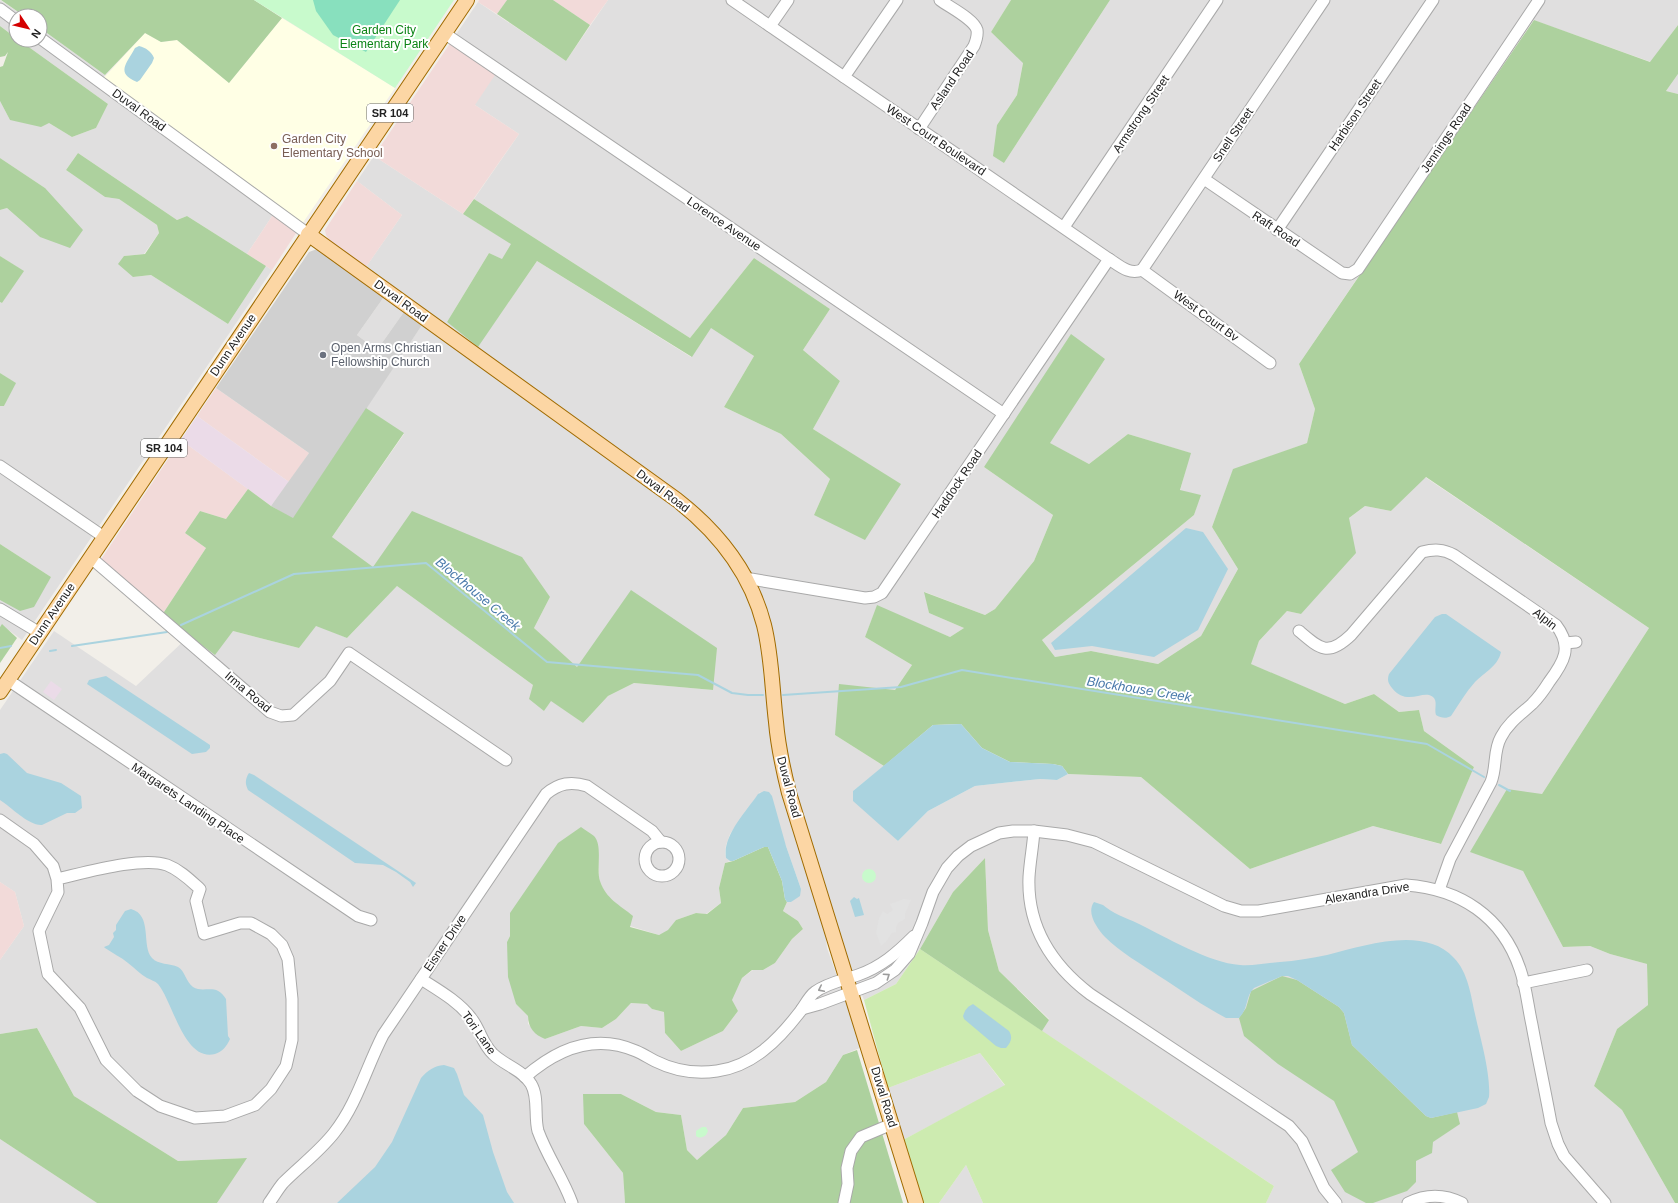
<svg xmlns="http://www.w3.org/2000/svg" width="1678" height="1203" font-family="Helvetica,sans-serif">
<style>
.residential{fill:#e0dfdf;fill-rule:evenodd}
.commercial{fill:#f2dad9}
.industrial{fill:#ebdbe8}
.education{fill:#ffffe5}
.religious{fill:#d0d0d0}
.grass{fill:#cdebb0}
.forest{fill:#add19e}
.park{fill:#c8facc}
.pitch{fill:#88e0be}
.parking{fill:#e2e2e2}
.water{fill:#aad3df}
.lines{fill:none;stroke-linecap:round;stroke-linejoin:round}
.stream{stroke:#aad3df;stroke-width:2}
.minor-casing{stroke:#a9a9a9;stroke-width:13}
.major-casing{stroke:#a06b00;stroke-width:16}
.minor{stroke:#fff;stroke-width:11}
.major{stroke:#fcd6a4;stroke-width:14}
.oneway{stroke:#9c9c9c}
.education-dot{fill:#8d6e63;stroke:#fff;stroke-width:1.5}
.worship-dot{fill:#6b7280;stroke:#fff;stroke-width:1.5}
.labels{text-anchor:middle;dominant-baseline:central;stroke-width:4;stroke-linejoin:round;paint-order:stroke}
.shield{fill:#fff;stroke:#646464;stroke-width:1}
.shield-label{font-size:11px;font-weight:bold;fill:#222}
.park-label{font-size:12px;fill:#0c8416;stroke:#fff}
.street-label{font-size:12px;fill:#222;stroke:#fff}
.education-label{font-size:12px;fill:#785e54;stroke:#fff;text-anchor:start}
.worship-label{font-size:12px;fill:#5b616d;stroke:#fff;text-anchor:start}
.water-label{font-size:13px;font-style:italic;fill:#4a7aab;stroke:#fff}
</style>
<rect width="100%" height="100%" fill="#f2efe9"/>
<g class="residential">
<polygon points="0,0 24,16 16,16 16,38 0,26"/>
<polygon points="608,0 1011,0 991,32 1023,62 1017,95 997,125 1004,163 1110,0 1678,0 1678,25 1651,62 1533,20 1299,364 1315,409 1307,443 1233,470 1212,527 1238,569 1201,636 1158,664 1091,651 1055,657 1042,640 1194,515 1200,495 1180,491 1190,453 1128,434 1089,464 1049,443 1105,359 984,467 1053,515 1034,561 995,609 985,615 925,592 929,613 964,628 950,637 877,606 865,637 912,665 895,690 835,735 884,766 853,791 898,841 928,811 975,786 1040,779 1057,780 1068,774 1141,777 1250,869 1373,826 1440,844 1474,767 1424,731 1419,710 1399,712 1374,694 1345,704 1250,664 1259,641 1287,611 1301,614 1349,518 1365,506 1391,511 1425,477 1649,628 1542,794 1523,871 1563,947 1590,946 1610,954 1647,964 1648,1005 1617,1029 1594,1086 1622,1110 1675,1203 1266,1203 1274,1186 1042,1031 1049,1019 999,971 988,930 985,858 953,892 920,949 896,984 864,1000 849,963 789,779 775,658 731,547 366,267 402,215 357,181 374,156 463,214 512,244 503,260 489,253 447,322 478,346 537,261 691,357 711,327 754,356 724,407 781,434 830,479 814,515 900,484 813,429 840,381 803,350 830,309 754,258 690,338 474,199 519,134 475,105 451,42 478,2 566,61"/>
<polygon points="40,28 105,75 102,79 278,207 247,254 187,216 177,220 78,153 66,170 105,197 119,199 157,225 159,233 144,254 124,256 133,277 151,275 228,324 266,266 272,270 22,640 2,625 0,627 0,600 51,577 0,544 0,406 4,406 15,383 0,373 0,302 2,303 23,271 0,256 0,210 7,208 40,237 45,188 0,158 0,101 10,120 49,123 72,137 96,128 108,104 19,40 40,40"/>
<polygon points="1678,74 1678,94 1666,91"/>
<polygon points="386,294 406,309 377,350 357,335"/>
<path d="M424,322L692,518L736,568L756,614L825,929L827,948L862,1047L843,1055L826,1082L795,1102L743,1108L726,1135L697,1160L687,1150L681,1115L656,1112L621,1094L584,1124L623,1173L625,1203H217L246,1158L178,1161L74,1096L37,1028L0,1034V960L24,926L15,892L0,882V710L54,631L136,686L189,636L233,631L299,648L316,625L347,638L397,586L533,685L544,711L551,700L583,723L608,696L634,683L713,690L631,591L577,668L534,628L550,597L373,568L332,537L404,434L366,408ZM760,792L786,846L801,889L791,902H787L783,911L798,921L803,929L792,939L775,963L763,970H753L742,978L731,1000L738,1011L723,1031L681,1051L665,1033L664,1012L652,1009L647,1004L631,1003L616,1019L602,1028L581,1026L545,1039L528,1024V1016L516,1004L507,942L510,936L598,848L599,880L604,891L630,926L659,935L668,931L676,920L696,913L706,914L721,903L719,888L725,863L730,861L726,858L725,853L726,845L730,834Z"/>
<polygon points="980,1053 1005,1086 903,1140 888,1088"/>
<polygon points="0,1139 97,1203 0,1203"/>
<polygon points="966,1165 983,1203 939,1203"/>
</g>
<g class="commercial">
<polygon points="479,0 507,0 497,14 478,2"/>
<polygon points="553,0 608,0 590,25"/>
<polygon points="451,42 497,72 475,105 519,134 463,214 374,156"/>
<polygon points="357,181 402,215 366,267 329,240 326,235 325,230"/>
<polygon points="278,207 302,224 272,270 247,254"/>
<polygon points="216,388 309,453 289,482 197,416"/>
<polygon points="181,440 248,489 226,519 200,511 185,533 206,548 162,615 100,561"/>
<polygon points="0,882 15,892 24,926 0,960"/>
</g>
<g class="industrial">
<polygon points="197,416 289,482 271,506 181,440"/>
<polygon points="51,681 62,689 54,700 43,692"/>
</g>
<polygon class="education" points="282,18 395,88 302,224 102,80 145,33 161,42 177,40 229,83"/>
<polygon class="religious" points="317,249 386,294 357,335 377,350 406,309 424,322 293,519 271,506 309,453 216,388 309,252"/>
<polygon class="grass" points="920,949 1274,1186 1266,1203 983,1203 966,1165 939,1203 921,1203 903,1140 1005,1085 980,1053 888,1088 864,1000 896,984"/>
<g class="forest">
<polygon points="1,0 254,0 282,18 229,83 177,40 161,42 145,33 105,75 40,28 40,16 24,16"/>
<polygon points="507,0 553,0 590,25 566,61 497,14"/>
<polygon points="1011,0 1110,0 1004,163 993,156 997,125 1017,95 1023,63 991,32"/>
<polygon points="1534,20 1650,62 1678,25 1678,74 1666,91 1678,94 1678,1203 1675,1203 1622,1110 1594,1086 1617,1029 1648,1005 1647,964 1610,954 1590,946 1563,947 1523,871 1470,852 1507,789 1542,794 1649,628 1426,477 1391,511 1365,506 1349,518 1356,553 1301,614 1287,611 1259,641 1251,664 1345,704 1374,694 1399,712 1419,710 1424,731 1474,767 1441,844 1373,826 1250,869 1141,777 1068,774 1062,766 1053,764 1010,762 982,748 961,724 933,725 884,766 835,735 839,684 895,690 912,665 865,637 877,605 950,637 964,628 929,613 924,592 985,615 995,609 1034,561 1053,515 984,467 1071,334 1105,359 1050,443 1089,464 1128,434 1191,453 1180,490 1201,495 1194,515 1042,640 1055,657 1091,651 1158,664 1201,636 1238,569 1212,527 1233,469 1307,443 1315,409 1299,364"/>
<polygon points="0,26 16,38 16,40 19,40 108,104 96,128 72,137 49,123 41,127 10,120 0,101 0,67 3,66 8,52 5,56 0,57"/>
<polygon points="78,153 177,220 187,216 266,266 228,324 151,275 133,277 118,264 124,256 145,254 159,233 157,225 119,199 105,197 66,170"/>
<polygon points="0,158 45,188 83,230 70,248 40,237 7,208 0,210"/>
<polygon points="474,199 690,338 754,258 830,309 803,350 840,381 813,429 901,484 865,540 814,515 830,479 781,434 724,407 754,356 711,328 692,357 537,261 478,347 447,322 489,253 502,259 511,244 463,214"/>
<polygon points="0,256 24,271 2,303 0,302"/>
<polygon points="0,373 16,383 4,406 0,406"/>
<polygon points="366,408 404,433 332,537 373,567 412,511 522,557 550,597 534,628 577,667 631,590 717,648 713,690 634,683 608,696 583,723 551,701 544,711 529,699 533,685 397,586 347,638 316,626 299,648 233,631 215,655 162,615 206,548 185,533 200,511 226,519 248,489 271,506 293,518"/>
<polygon points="0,544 51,577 34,607 20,611 0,600"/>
<polygon points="2,624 17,638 0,663 0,627"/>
<path d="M581,827C585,830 590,833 594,836C603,845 596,870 600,881C606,899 620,905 633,916L630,927L659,935L668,930L676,920L696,913L707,914L721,903L719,888L725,863L733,861L764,847H768L782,881L785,899L787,902L783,911L798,921L803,929L792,939L775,963L763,970H752L742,978L732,1000L738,1011L723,1031L681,1051L665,1033L664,1012L652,1009L647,1004L631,1003L616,1019L602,1028L581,1026L545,1039C535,1035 528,1028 528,1016L516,1004L508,977L507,942L510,936V913L558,843Z"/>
<polygon points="985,858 988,930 999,971 1049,1020 1042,1031 920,949 953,892"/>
<polygon points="1282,976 1297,980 1339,1007 1344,1013 1352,1045 1426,1116 1431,1118 1457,1112 1460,1124 1433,1142 1432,1153 1416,1161 1416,1182 1407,1191 1373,1203 1366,1203 1345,1192 1331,1170 1358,1152 1334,1101 1278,1064 1244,1036 1239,1018 1246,1008 1251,991"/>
<polygon points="37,1028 74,1096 178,1161 247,1158 217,1203 97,1203 0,1139 0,1034"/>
<polygon points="857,1050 903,1203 625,1203 623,1173 584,1124 583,1094 621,1094 656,1112 681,1115 687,1150 697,1160 726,1135 743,1108 795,1102 826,1082 843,1055"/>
</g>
<g class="park">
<polygon points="254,0 454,0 395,88"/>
<circle cx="869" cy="876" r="7"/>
<path d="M702,1127H706L708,1131L706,1135C703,1137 700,1139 696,1136V1131Z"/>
</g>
<polygon class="pitch" points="313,0 400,0 366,52 333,35 316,11"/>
<polygon class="parking" points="904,899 911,900 905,914 905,919 898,923 896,927 896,932 892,933 886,942 881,946 876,933 879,918 883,911 887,914 893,910 890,904"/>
<g class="water">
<path d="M139,46C146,48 151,51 154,58L152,63L140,80L137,82C115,73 127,63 135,48Z"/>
<polygon points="1186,528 1203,532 1228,569 1198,630 1154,657 1092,646 1055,650 1051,643"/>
<path d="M1442,614H1446L1501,652C1498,666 1485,672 1475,682C1466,692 1459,704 1451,716C1446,719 1441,718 1436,715C1434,709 1438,701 1433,697C1423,689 1407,707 1392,688C1388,683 1387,680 1389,674L1435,617Z"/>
<polygon points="106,676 210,745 210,748 206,752 192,754 87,684 89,680"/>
<polygon points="961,724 982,748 1010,762 1053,764 1062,766 1068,774 1057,780 1040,779 975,786 928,811 898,841 853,801 853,791 933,725"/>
<path d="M4,753L7,754L27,773L61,783L81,796L82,808L75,813H67L42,825C29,826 11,807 0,800V754Z"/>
<path d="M249,773L254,775L416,883L413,887L410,882L396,872L383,865L355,863L248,790C245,784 245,779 249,773Z"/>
<path d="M764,791L769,792L772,796L786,846L801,889L800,896L791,902H787L785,899L782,881L768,847H764L733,861H730L726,858C722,836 746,812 758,794Z"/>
<polygon points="854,897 857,899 859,898 864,915 855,917 850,901"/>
<path d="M1094,902L1103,905C1112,913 1126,918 1137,923C1166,937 1209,963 1240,965C1254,966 1267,963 1280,962C1295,961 1312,958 1327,955C1364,946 1424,925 1454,958C1468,972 1471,996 1475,1014C1480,1037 1491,1074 1489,1097L1486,1104L1478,1108L1431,1118L1426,1116L1352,1045L1344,1013L1339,1007L1297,980L1288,976H1282L1254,988C1245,997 1249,1008 1239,1018H1226C1203,1006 1181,990 1159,976C1141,964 1120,952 1105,937C1097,928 1086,913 1094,902Z"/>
<path d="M131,909C153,915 141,946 152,958C158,965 170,963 178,967C185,971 186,982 193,987C204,994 216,982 226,999L228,1036L230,1039C227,1046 222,1052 215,1054C184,1062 173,1002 158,984C155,981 151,980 147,978C140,974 135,968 128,963C121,957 112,953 105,948L104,947L109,945L114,937L113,933L116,930V925L125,911Z"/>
<path d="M973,1004L1009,1031C1013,1038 1011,1042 1006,1048H1001L996,1046L964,1019L963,1016C965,1010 967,1007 973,1004Z"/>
<path d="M444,1065L454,1068L457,1074L464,1095L483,1115L493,1152L507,1192L514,1203H337L375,1167L392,1142L421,1078C428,1070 434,1066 444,1065Z"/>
</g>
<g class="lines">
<g class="stream">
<polyline points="181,625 294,574 426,563 547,662 698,675 732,693 748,695 763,695"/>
<polyline points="72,646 167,632"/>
<polyline points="0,648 11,646"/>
<polyline points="50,651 56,650"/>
<polyline points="783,695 901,687 962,670 1427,744 1484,777"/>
<polyline points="1499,785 1510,791"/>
</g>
<g class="minor-casing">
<g id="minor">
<path d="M732,0L1109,259C1120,266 1129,275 1142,270"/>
<polyline points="0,9 16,21"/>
<polyline points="770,26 788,0"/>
<polyline points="444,33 1004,414"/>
<polyline points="40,38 308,234"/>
<polyline points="844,77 897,0"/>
<path d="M919,129L974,46C976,41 978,36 977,30C974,19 949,7 940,0"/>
<polyline points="1204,179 1342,273 1350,274 1358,269 1539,0"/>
<polyline points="1064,227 1217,0"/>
<polyline points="1277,230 1433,0"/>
<polyline points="1142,270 1324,0"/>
<polyline points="1142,270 1270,363"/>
<polyline points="0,466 104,537"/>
<polyline points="90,557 270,712 281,716 293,715 330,681 349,653 506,760"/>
<polyline points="745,578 865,598 874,597 882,593 1109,259"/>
<polyline points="0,609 40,633"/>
<path d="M1299,631C1320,649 1328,657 1351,635L1422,552C1434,549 1443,549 1454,555L1556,625C1573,647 1564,662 1549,682C1544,690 1539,697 1532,704C1521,714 1508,723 1501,737C1493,751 1497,767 1491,782L1450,859L1439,890"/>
<polyline points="1565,643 1576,642"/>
<polyline points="8,680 358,916 371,920"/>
<path d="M0,820L34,844L53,866L57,879L58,892L39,931L48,974L80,1008L106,1060L137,1091L160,1106L195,1118L225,1116L255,1105L271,1089L286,1066L292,1040V999L288,959L282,945L271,934L251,923H240L204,934L196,901L200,889C190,880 180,870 167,865C142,856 84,873 57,879"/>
<path d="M1034,831C1033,846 1030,861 1029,877C1027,927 1052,965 1090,994L1289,1126L1302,1141L1324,1188L1336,1203"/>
<circle cx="662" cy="859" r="17"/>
<path d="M421,979C438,990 458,1001 471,1018C480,1029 482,1044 493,1054C504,1065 523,1070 531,1084C539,1097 534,1116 538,1131C547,1156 563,1178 572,1203"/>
<polyline points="1523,983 1587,970"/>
<path d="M802,1009L820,1004L876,983L895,970L909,954L922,923L933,892L947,868L958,856L971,846L999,833L1013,831H1034L1067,835L1094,842L1224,906L1241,911H1259L1406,885C1460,889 1502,916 1520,969C1526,986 1528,1007 1532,1025C1538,1058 1545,1090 1551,1123L1558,1144L1564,1156L1605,1203"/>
<path d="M525,1077C557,1049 595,1033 636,1051C643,1054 649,1058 655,1061C675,1071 696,1074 717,1071C753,1066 778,1040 799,1013C804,1007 809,996 815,992C827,983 844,980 858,975C881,967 897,953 914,936"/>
<path d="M269,1203C274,1196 278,1189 283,1183C300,1166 319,1152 334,1133C357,1104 366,1068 383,1035L546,794C559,783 571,781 587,786L652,831L661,842"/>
<polyline points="844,1203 848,1184 847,1168 851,1151 861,1137 892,1124"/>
<path d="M1408,1203C1426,1194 1444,1194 1462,1203"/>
</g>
</g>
<g class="major-casing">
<g id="major">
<path d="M308,234L677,500C718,532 751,574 764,625C772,657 772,689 776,722C778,746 783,769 789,793L916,1203"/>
<polyline points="0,692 467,0"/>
</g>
</g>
<use href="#minor" class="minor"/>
<use href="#major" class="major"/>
</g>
<defs><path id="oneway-chevron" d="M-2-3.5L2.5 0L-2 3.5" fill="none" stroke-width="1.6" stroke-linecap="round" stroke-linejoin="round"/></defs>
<g class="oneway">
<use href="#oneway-chevron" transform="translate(887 976) rotate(-34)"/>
<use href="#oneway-chevron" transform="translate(821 989) rotate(154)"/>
</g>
<circle class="education-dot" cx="274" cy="146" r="4"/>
<circle class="worship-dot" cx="323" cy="355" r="4"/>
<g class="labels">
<g class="shield">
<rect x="367" y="104" width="46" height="18" rx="3"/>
<rect x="141" y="439" width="46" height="18" rx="3"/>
</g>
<g class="shield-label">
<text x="390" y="113">SR 104</text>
<text x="164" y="448">SR 104</text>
</g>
<g class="park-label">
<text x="384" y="30">Garden City<tspan x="384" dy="14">Elementary Park</tspan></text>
</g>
<g class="street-label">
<text transform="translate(952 80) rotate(-56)">Asland Road</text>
<text transform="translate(139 110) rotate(36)">Duval Road</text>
<text transform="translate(1141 114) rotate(-56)">Armstrong Street</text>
<text transform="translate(1355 115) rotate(-56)">Harbison Street</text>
<text transform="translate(1233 135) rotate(-56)">Snell Street</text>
<text transform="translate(1446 138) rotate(-56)">Jennings Road</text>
<text transform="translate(936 140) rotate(34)">West Court Boulevard</text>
<text transform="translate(724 224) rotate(34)">Lorence Avenue</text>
<text transform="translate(1276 229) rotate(34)">Raft Road</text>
<text transform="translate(401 301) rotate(36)">Duval Road</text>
<text transform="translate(1206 316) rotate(36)">West Court Bv</text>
<text transform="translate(233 345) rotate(-56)">Dunn Avenue</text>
<text transform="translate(957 484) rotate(-56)">Haddock Road</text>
<text transform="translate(663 491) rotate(37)">Duval Road</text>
<text transform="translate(52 614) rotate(-56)">Dunn Avenue</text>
<text transform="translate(1545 619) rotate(38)">Alpin</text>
<text transform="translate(248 692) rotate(40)">Irma Road</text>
<text transform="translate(789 787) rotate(75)">Duval Road</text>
<text transform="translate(188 803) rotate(34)">Margarets Landing Place</text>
<text transform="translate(1367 893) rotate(-9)">Alexandra Drive</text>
<text transform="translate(445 943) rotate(-56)">Eisner Drive</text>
<text transform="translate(479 1033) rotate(55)">Tori Lane</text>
<text transform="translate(884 1097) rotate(73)">Duval Road</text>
</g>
<g class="education-label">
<text x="282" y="139">Garden City<tspan x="282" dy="14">Elementary School</tspan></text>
</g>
<g class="worship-label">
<text x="331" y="348">Open Arms Christian<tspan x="331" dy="14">Fellowship Church</tspan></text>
</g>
<g class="water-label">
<text transform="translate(478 594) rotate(40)">Blockhouse Creek</text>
<text transform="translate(1139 689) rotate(9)">Blockhouse Creek</text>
</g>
</g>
<g transform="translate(28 28) rotate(125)"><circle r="19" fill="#ffffff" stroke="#a7a7a7"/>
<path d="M0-3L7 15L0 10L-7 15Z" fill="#d40000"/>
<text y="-6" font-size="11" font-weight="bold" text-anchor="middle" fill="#222222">N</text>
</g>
</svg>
